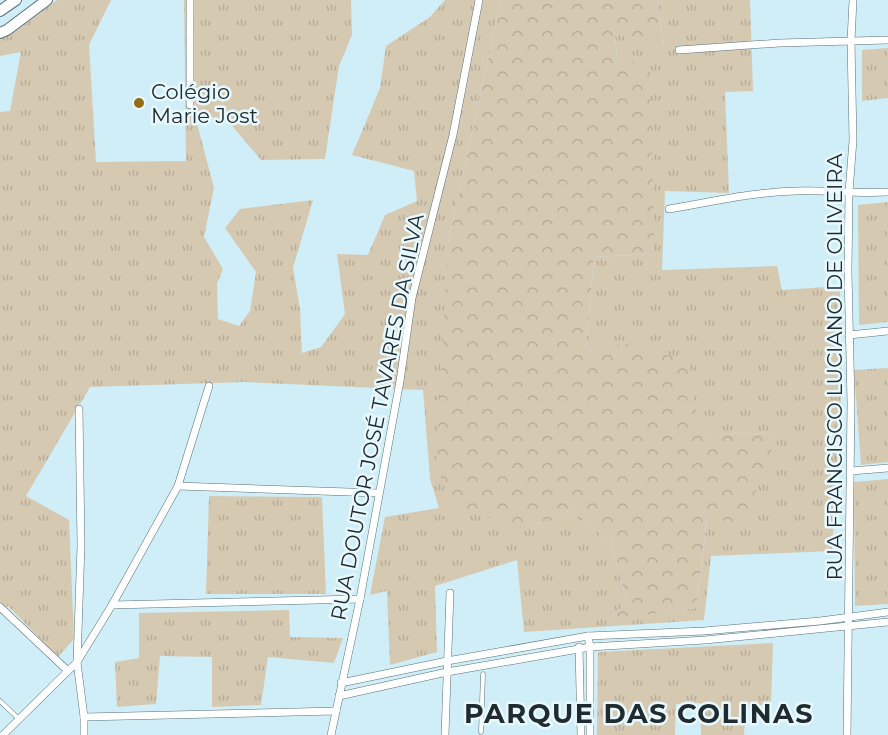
<svg xmlns="http://www.w3.org/2000/svg" width="888" height="735" font-family="Montserrat,sans-serif">
<style>
.grass{fill:url(#grass-tufts)}
.forest{fill:url(#forest-crowns)}
.lines{fill:none;stroke-linecap:round;stroke-linejoin:round}
.lane-casing{stroke:#57727a;stroke-width:5}
.street-casing{stroke:#57727a;stroke-width:8}
.primary-casing{stroke:#57727a;stroke-width:12}
.lane{stroke:#fff;stroke-width:4}
.street{stroke:#fff;stroke-width:7}
.primary{stroke:#fff;stroke-width:10}
.poi-dot{fill:#936c14;stroke:#e7f9fe;stroke-width:2}
.labels{text-anchor:middle;dominant-baseline:central;stroke-width:5;stroke-linejoin:round;paint-order:stroke}
.poi-label{font-size:21px;fill:#202b2f;stroke:#e7f9fe;text-anchor:start}
.street-label{font-size:21px;fill:#202b2f;stroke:#e7f9fe}
.district-label{font-size:27px;font-weight:bold;letter-spacing:1.5px;fill:#202b2f;stroke:#e7f9fe}
</style>
<defs>
<pattern id="grass-tufts" width="24" height="20" patternUnits="userSpaceOnUse" patternTransform="scale(1.5)"><rect width="24" height="20" fill="#d6c9b2"/><path d="M3 7l-1-3M5 7V3M7 7l1-3M15 17l-1-3M17 17v-4M19 17l1-3" fill="none" stroke="#b7ad99"/></pattern>
<pattern id="forest-crowns" width="20" height="18" patternUnits="userSpaceOnUse" patternTransform="scale(1.5)"><rect width="20" height="18" fill="#d6c9b2"/><path d="M2 6a3 3 0 1 1 6 0M12 15a3 3 0 1 1 6 0" fill="none" stroke="#b7ad99"/></pattern>
</defs>
<rect width="100%" height="100%" fill="#d0eef7"/>
<g class="grass">
<polygon points="57,0 111,0 89,45 96,162 186,161 184,0 351,0 352,35 339,66 325,159 261,160 228,121 194,112 214,188 204,237 223,269 217,284 218,319 239,326 250,311 256,272 225,228 240,209 313,200 293,268 300,309 302,353 321,347 345,314 337,254 368,255 385,215 417,201 414,171 352,155 380,88 386,46 430,17 445,0 501,0 448,243 528,527 568,511 611,541 627,603 608,619 696,608 707,519 778,433 699,434 627,345 586,349 594,257 654,254 617,59 615,34 664,46 657,0 750,0 753,91 725,92 729,193 665,191 662,270 777,266 782,290 840,286 841,398 832,551 711,556 704,620 524,632 517,560 435,586 437,652 390,665 387,591 370,595 385,517 439,508 430,479 423,390 245,382 90,387 26,496 69,520 74,639 58,657 8,606 0,614 0,112 10,111 21,52 0,56 0,38 17,30"/>
<polygon points="888,48 888,98 862,101 862,50"/>
<polygon points="888,202 888,322 859,325 858,205"/>
<polygon points="888,368 888,462 861,465 854,370"/>
<polygon points="888,479 888,604 855,606 854,482"/>
<polygon points="209,496 322,497 326,594 206,594"/>
<polygon points="289,610 290,637 343,638 334,663 268,657 261,705 212,707 212,657 160,656 156,704 117,707 115,662 139,658 139,613"/>
<polygon points="773,643 771,704 746,707 744,735 701,735 700,703 676,704 675,735 597,735 598,652"/>
</g>
<polygon class="forest" points="501,0 657,0 664,47 615,34 617,59 650,65 654,254 594,257 586,348 627,344 689,361 699,434 778,433 744,523 707,519 696,608 607,620 627,603 611,541 568,511 528,527 453,509 436,465 448,243"/>
<g class="lines">
<g class="lane-casing">
<g id="lane">
<polyline points="0,701 19,719"/>
<polyline points="481,732 483,674"/>
</g>
</g>
<g class="street-casing">
<g id="street">
<polyline points="190,0 190,105"/>
<polyline points="679,50 780,43 888,40"/>
<path d="M669,209C711,202 753,192 796,191C827,190 857,194 888,192"/>
<polyline points="849,335 888,331"/>
<polyline points="79,409 81,545 77,662 84,717 84,735"/>
<polyline points="851,471 888,468"/>
<polyline points="178,486 378,493"/>
<polyline points="112,605 360,599"/>
<polyline points="0,607 68,671"/>
<polyline points="588,636 590,647 590,735"/>
<polyline points="579,647 581,735"/>
<polyline points="341,683 447,661 588,636 704,631 820,621 888,612"/>
<polyline points="339,696 447,672 590,647 705,640 888,622"/>
<polyline points="84,717 336,711"/>
<polyline points="3,735 77,662 112,605 178,486 209,386"/>
<polyline points="331,735 360,599 400,381 412,298 453,135 479,0"/>
<polyline points="445,735 450,593"/>
<polyline points="847,735 851,403 848,272 849,192 853,140 851,41 853,0"/>
</g>
</g>
<g class="primary-casing">
<g id="primary">
<polyline points="0,11 16,0"/>
<polyline points="0,33 7,30 47,0"/>
</g>
</g>
<use href="#lane" class="lane"/>
<use href="#street" class="street"/>
<use href="#primary" class="primary"/>
</g>
<circle class="poi-dot" cx="139" cy="103" r="6"/>
<g class="labels">
<g class="poi-label">
<text x="151" y="91">Colégio<tspan x="151" dy="24">Marie Jost</tspan></text>
</g>
<g class="street-label">
<text transform="translate(834 367) rotate(-90)">RUA FRANCISCO LUCIANO DE OLIVEIRA</text>
<text transform="translate(377 417) rotate(-79)">RUA DOUTOR JOSÉ TAVARES DA SILVA</text>
</g>
<g class="district-label">
<text x="639" y="713">PARQUE DAS COLINAS</text>
</g>
</g>
</svg>
